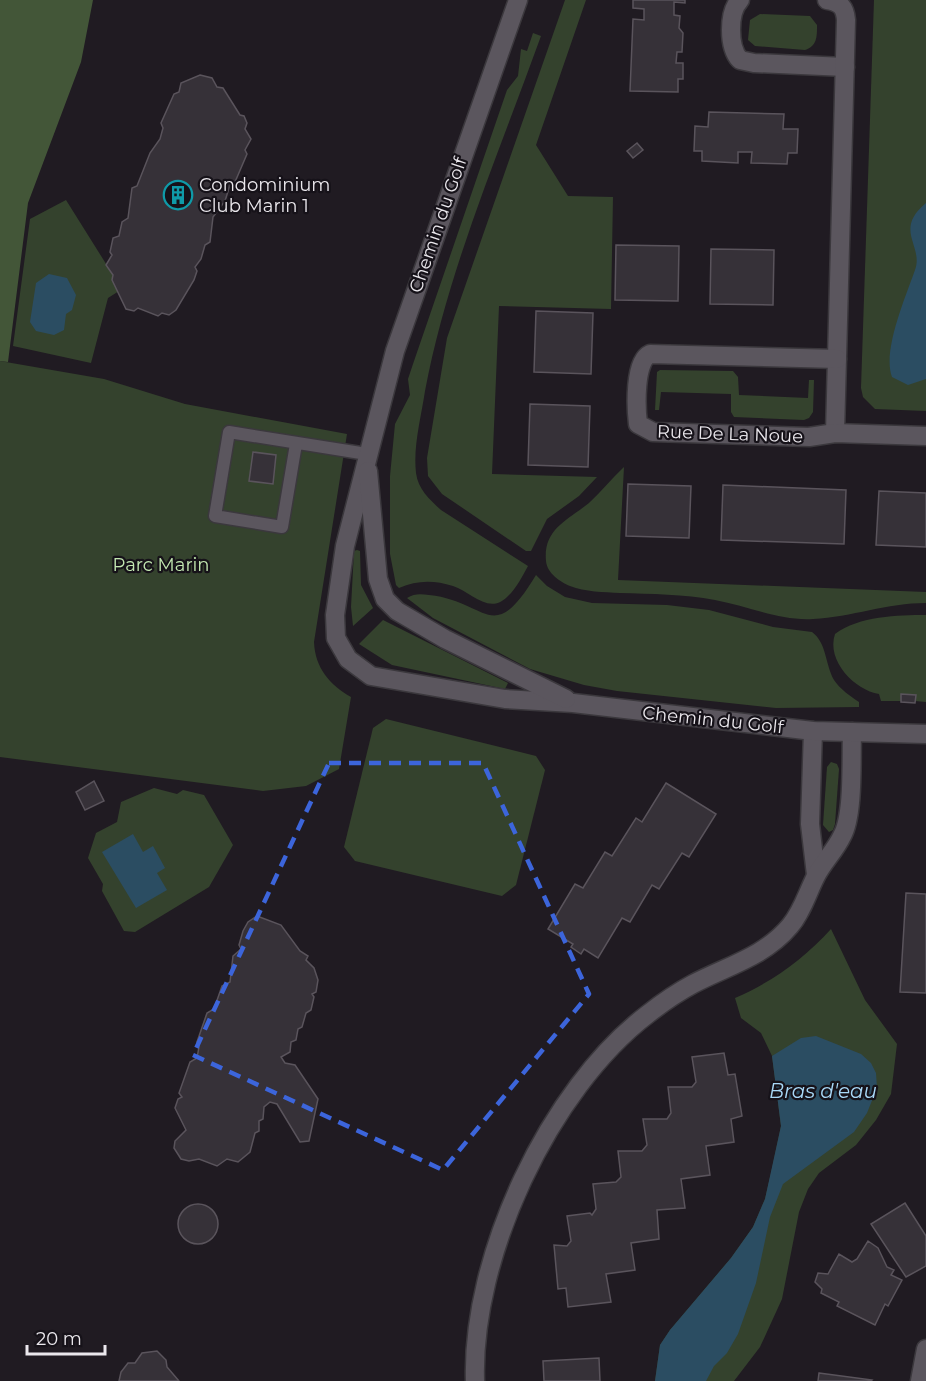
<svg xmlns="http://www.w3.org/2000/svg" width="926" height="1381" font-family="Montserrat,sans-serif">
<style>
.green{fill:#34422d}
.forest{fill:#435638}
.water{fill:#2b4d62}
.building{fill:#363138;stroke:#5a545c;stroke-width:1.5}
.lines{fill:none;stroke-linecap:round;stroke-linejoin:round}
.lane-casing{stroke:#3b383d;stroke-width:15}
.street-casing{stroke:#3b383d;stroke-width:21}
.secondary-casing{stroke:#3b383d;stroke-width:21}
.lane{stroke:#5b565e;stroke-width:12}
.street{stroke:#5b565e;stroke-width:18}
.secondary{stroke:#5b565e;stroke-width:18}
.marked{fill:none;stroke:#3c65db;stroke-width:4.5;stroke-dasharray:12 8;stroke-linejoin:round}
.labels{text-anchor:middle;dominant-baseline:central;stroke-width:4.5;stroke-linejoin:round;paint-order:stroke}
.poi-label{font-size:18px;fill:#ebe8ed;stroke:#161219;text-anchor:start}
.street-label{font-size:18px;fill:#ebe8ed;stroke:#161219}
.park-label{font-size:18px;fill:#c3e8b1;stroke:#161219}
.water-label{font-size:20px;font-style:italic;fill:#a8d8f7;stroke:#161219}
</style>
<rect width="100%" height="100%" fill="#201b22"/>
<g class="green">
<polygon points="565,0 586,0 536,145 568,196 613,197 611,309 499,306 492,474 597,477 579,496 547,519 531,551 526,551 442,494 428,476 427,458 447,338"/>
<polygon points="874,0 926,0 926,411 875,409 863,397 861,388"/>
<path d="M760,14L810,16L817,25C817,37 817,46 805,50L755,46L748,40L750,20Z"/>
<path d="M533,33L541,36C499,153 448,269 425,391C421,418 413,446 416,473C418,489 429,499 441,510L528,566C522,577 516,589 507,597C489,615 471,592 453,586C434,580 417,580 399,588L396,585L390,554V476L395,424L410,395L408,379L413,364L507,90L518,76L521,49L527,51Z"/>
<polygon points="66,200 113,275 112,280 119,291 108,298 91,363 13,346 30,219"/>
<path d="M0,361L104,379L185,404L347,434L314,642C315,668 330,685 351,697L339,769L306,786L263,791L0,757Z"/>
<polygon points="660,370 733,371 738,377 739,395 808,398 809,380 814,380 813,412 809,418 804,420 734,417 731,412 731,394 661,392 659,410 655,410 657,372"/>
<path d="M624,467L618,580L926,592V603C887,603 852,617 813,619C779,621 748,606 715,600C684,594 651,594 620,593C604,592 585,592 570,586C560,582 547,573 546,561C543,529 568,520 589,503C601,492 612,478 624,467Z"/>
<polygon points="357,550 360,551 361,585 373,608 353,626 351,607 354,551"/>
<path d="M536,575L547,586L565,597L592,603L667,605L709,610L773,627L812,632C827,643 825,664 834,680C840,689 850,696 859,702V707L776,708L617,691L584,685L530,669L433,618L407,598C415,593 421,594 429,595C488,601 492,648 536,575Z"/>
<path d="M926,615V702L915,701V695L902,694L901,701H881L879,694C855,690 826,661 835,634C859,616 898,615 926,615Z"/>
<polygon points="383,620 508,683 505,689 392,665 359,644"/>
<polygon points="386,719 536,756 545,770 516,885 502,896 355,861 344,847 373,728"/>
<polygon points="831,762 837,764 839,769 835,824 833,830 829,832 823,825 827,767"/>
<polygon points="154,788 177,794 183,790 204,795 233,845 209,887 135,932 124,931 102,891 103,884 88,858 96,833 117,822 121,802"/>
<path d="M831,929L865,1000L897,1044L891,1094L876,1120L856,1145L819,1173L808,1189L799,1212L782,1299L760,1347L734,1381H655L660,1345L670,1330L731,1258L753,1227L765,1199L771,1173L781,1126L772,1056L761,1033L741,1018L735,998C772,982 804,959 831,929Z"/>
</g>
<polygon class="forest" points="0,0 93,0 81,62 28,203 8,362 0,361"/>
<g class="water">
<path d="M926,203V379L908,385L892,377C882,351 906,296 915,270C924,246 893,230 926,203Z"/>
<polygon points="49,274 67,278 76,295 72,310 66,314 64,330 54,335 36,331 30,322 36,283"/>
<polygon points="133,834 143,852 153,846 165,868 157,873 167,890 136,908 102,852"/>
<polygon points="816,1036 861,1054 871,1063 876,1073 877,1088 867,1113 854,1132 783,1184 770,1217 756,1283 738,1334 727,1353 714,1366 706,1381 655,1381 660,1345 670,1330 731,1258 753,1227 765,1199 781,1126 772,1056 801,1038"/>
</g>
<g class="building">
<polygon points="633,0 685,0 685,3 674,2 674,15 680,16 679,28 683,33 682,52 677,52 676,63 683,63 683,79 678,79 678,92 630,91 633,19 644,20 644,9 633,8"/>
<polygon points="200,75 212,78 217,87 223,88 240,115 244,116 247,123 245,129 251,139 245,150 247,154 235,182 230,185 225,201 213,217 210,242 205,245 201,259 195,267 197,271 194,280 176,310 169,315 162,313 158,316 138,308 134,311 126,309 112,280 113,275 106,265 112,255 110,252 113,238 119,236 122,222 128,218 132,188 137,186 150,153 160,139 163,128 161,123 174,94 179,92 181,83"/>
<polygon points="709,112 784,114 783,129 798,129 797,153 788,153 787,164 751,163 752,152 738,152 738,163 702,161 702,151 694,151 695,126 708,127"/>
<polygon points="637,143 643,150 633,158 627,151"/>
<polygon points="616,245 679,246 678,301 615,300"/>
<polygon points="711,249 774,250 773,305 710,304"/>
<polygon points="536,311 593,313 591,374 534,372"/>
<polygon points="530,404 590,406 588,467 528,465"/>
<polygon points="253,452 276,455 273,484 249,481"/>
<polygon points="628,484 691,486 689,538 626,536"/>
<polygon points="723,485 846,490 844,544 721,540"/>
<polygon points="879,491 926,493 926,547 876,545"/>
<polygon points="901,694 916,695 915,703 901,702"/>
<polygon points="94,781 104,801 85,810 76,792"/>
<polygon points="666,783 716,814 689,857 682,853 659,889 652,885 630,922 622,918 598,958 584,949 581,954 571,947 573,944 548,929 575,884 583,888 605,852 612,856 636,818 642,822"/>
<polygon points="906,893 926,894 926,993 900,992"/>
<polygon points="257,916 281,925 300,951 308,956 306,960 314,968 318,980 316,992 312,994 314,997 311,1010 306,1013 302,1027 298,1029 296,1040 291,1042 290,1052 281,1057 285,1063 295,1065 318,1099 309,1141 300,1142 277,1104 270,1102 264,1107 263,1119 259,1121 259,1131 255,1133 250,1152 238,1162 227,1159 217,1166 199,1159 189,1161 181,1159 174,1148 175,1141 186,1130 175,1108 178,1099 182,1097 179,1093 190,1062 197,1058 199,1047 197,1042 207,1013 214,1009 222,986 230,982 233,956 241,949 239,945 243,931 248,922"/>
<polygon points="724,1053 728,1075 735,1074 742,1116 731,1119 734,1142 706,1146 710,1175 681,1179 685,1208 657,1210 659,1239 631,1243 635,1270 606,1274 611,1302 568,1307 566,1288 558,1289 554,1245 567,1246 571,1241 567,1216 590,1213 592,1215 596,1209 593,1184 616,1182 621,1177 618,1151 642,1151 647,1145 643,1119 667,1119 671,1113 668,1087 692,1087 696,1082 692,1057"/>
<polygon points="905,1203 926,1236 926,1266 906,1277 871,1224"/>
<circle cx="198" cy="1224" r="20"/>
<polygon points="868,1241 878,1248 887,1267 894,1270 891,1275 902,1280 888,1306 885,1304 875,1325 837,1306 839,1302 821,1293 822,1289 815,1282 818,1273 828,1274 839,1254 852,1262 857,1259"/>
<polygon points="157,1351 166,1360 167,1367 179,1381 119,1381 121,1372 128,1363 135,1363 142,1353"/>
<polygon points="599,1358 600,1381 544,1381 543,1361"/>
<polygon points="819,1373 872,1380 871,1381 818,1381"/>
</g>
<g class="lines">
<g class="lane-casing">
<polyline id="lane" points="296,444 282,527 215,516 229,432 367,454"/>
</g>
<g class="street-casing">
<g id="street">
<path d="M740,0C728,12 728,47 740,60L754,63L845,67"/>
<path d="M827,0C839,2 845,6 846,20L835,433"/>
<path d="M837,359L650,354C634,361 636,408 638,424L653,432L809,437L835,433L926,436"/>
<polyline points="813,731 810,824 816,875"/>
<path d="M475,1381C471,1257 549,1089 648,1014C662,1003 678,992 693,984C727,966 764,957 790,926C802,912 807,894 815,878C822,863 835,851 842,836C854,815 851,758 852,732"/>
<polyline points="920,1381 926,1349"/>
</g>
</g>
<g class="secondary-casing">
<g id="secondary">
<polyline points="518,0 395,351 345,546 335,615 336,638 348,659 371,676 505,699 573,703 813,731 926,734"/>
<polyline points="368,471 378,579 385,599 397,611 445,639 566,699"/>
</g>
</g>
<use href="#lane" class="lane"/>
<use href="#street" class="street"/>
<use href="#secondary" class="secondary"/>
</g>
<path class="marked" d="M329,763H483L589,994L443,1170L193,1055Z"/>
<defs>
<g id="building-ring" transform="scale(1.5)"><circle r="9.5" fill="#161219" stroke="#0f9aa8" stroke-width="1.5"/><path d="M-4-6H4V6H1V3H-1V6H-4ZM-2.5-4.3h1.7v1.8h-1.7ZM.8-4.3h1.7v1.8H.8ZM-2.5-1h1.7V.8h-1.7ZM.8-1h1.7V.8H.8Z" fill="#0f9aa8"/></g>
</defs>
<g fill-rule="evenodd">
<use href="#building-ring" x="178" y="195"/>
</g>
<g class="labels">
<g class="poi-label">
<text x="199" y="185">Condominium<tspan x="199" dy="21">Club Marin 1</tspan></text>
</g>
<g class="street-label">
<text transform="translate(438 225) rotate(-71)">Chemin du Golf</text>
<text transform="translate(730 434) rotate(2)">Rue De La Noue</text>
<text transform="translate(713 720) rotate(6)">Chemin du Golf</text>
</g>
<g class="park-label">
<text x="161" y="565">Parc Marin</text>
</g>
<g class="water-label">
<text x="823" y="1091">Bras d'eau</text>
</g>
</g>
<path d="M27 1345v9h78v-9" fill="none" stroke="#ebe8ed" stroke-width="3"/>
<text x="36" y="1345" font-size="18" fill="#ebe8ed" stroke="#161219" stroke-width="4.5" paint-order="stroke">20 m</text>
</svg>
